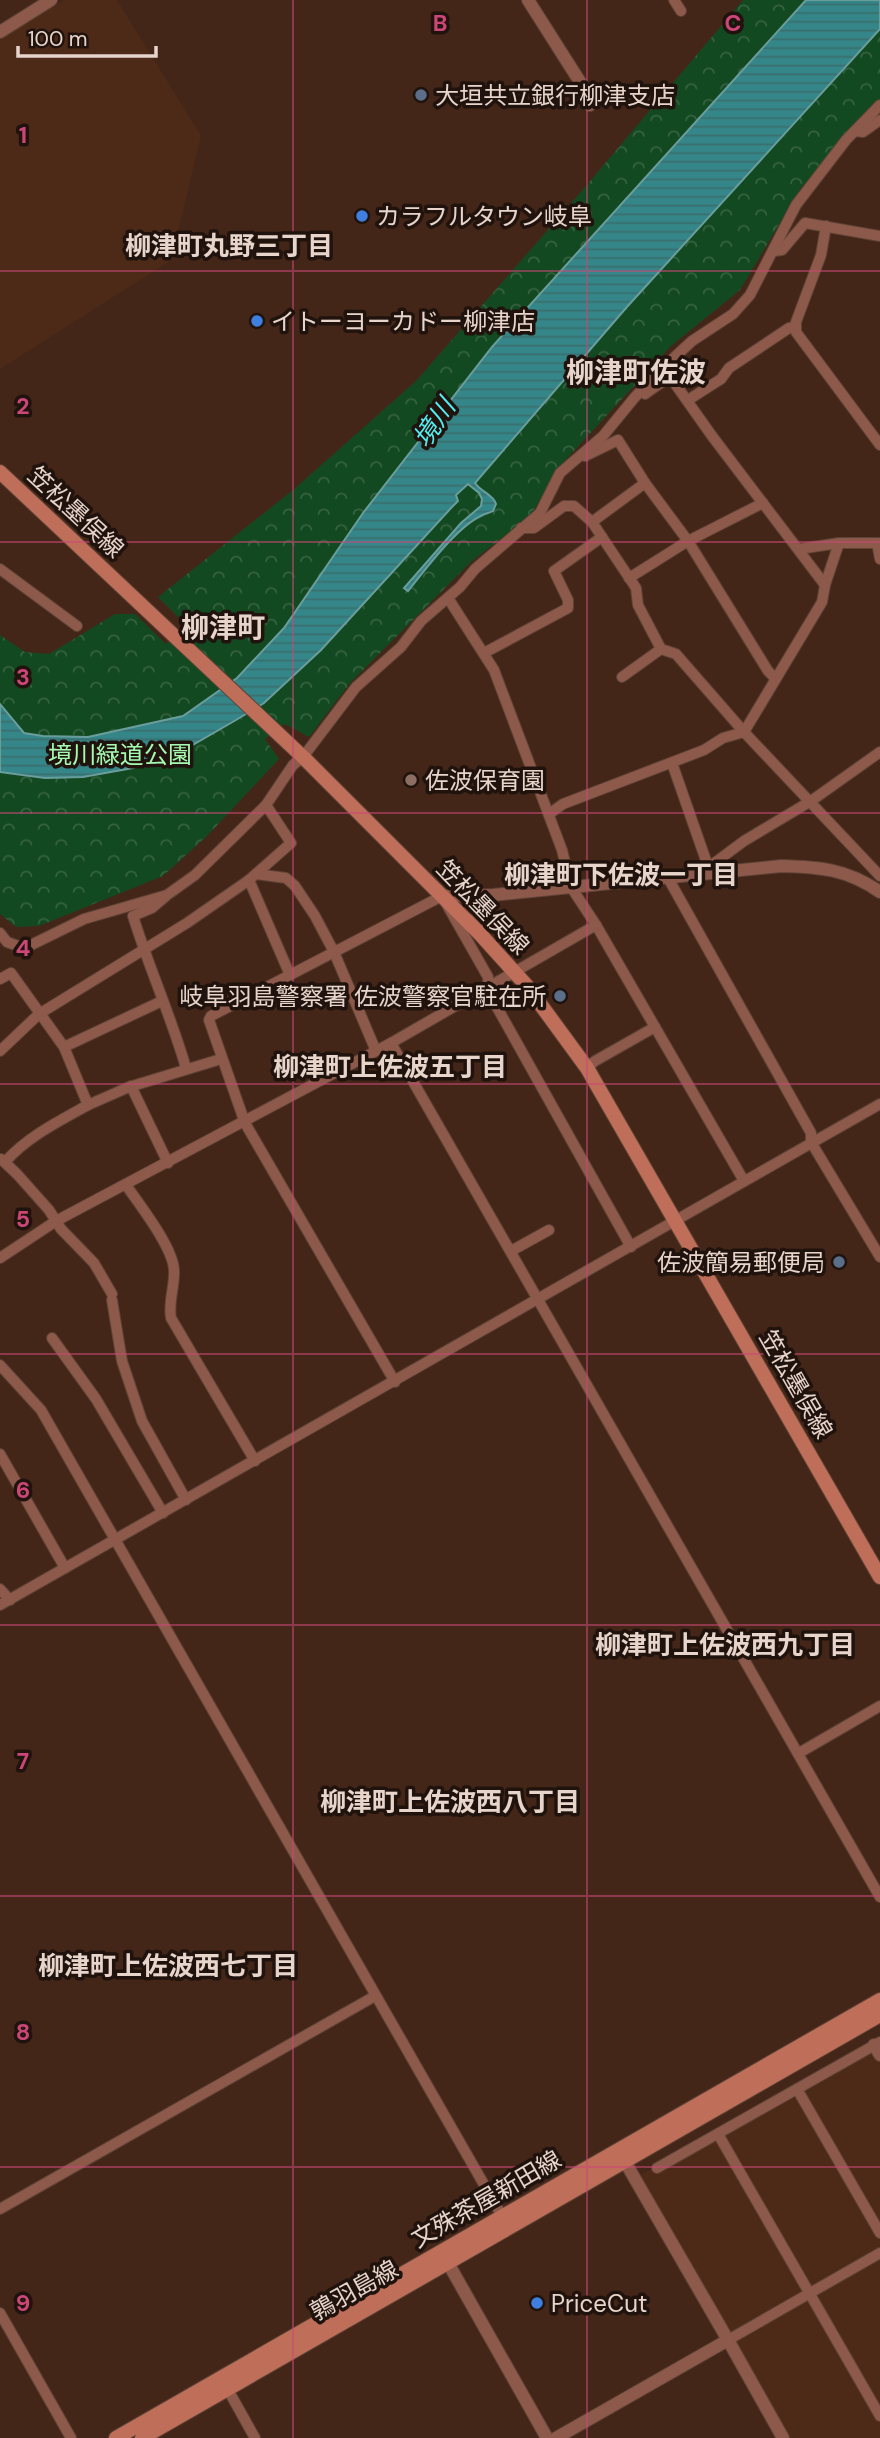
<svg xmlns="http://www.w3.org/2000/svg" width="880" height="2438" font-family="'DM Sans','Noto Sans JP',sans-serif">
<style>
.built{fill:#4d2a18}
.park{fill:url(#park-crowns)}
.water{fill:url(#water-rules);stroke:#6a9d9c;stroke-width:2}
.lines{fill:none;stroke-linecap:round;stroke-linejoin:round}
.minor-casing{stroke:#5d4235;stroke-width:12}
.tertiary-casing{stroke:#5d4235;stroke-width:14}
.secondary-casing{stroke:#5d4235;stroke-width:16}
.minor{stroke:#8c594b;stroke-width:10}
.tertiary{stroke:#8c594b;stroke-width:12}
.secondary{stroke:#bf6f59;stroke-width:14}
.grid{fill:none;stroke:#cb4777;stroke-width:2;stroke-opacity:0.55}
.service-dot{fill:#5c6f8a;stroke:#20130d;stroke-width:2.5}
.shop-dot{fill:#3f7fe0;stroke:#20130d;stroke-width:2.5}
.education-dot{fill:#8d6e63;stroke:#20130d;stroke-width:2.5}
.labels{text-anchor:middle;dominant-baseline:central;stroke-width:7;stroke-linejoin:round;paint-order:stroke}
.poi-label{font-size:24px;fill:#e7d4cb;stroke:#20130d;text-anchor:start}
.street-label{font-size:24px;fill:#e7d4cb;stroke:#20130d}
.park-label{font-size:24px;fill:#a5fab2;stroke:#20130d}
.neighbourhood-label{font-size:26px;font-weight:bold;fill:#e7d4cb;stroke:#20130d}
.water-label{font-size:26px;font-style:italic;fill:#51edf0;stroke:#20130d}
.quarter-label{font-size:28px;font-weight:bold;fill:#e7d4cb;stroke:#20130d}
.grid-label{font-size:23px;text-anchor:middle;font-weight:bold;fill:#cb4777;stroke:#20130d;stroke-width:7;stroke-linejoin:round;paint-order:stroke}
</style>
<defs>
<pattern id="park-crowns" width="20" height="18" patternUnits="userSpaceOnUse" patternTransform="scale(1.75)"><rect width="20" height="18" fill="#134921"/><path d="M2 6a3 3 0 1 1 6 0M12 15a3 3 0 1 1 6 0" fill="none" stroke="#356240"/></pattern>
<pattern id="water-rules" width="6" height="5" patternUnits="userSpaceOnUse" patternTransform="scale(1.75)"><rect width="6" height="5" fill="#348688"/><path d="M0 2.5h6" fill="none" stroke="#3a6e6e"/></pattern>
</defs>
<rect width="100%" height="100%" fill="#432618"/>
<g class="built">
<polygon points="64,0 117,0 201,136 173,252 176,257 0,369 0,40"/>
<polygon points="880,2036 880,2438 788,2438 639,2176"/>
</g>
<polygon class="park" points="743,0 880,0 880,101 800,189 740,290 671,346 559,467 531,515 472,561 350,683 309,737 285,724 265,739 279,759 207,836 163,876 39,926 16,927 0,914 0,635 25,652 49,654 115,614 135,614 166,644 186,625 158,597 293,490 416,381 580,193"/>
<path class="water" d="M806,0H880V29L626,308L475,483C481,492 493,494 496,504L493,511C490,513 486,513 483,515C458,525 425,570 408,591L404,588L461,523L481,506L482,499L479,493L468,484L456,495L458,501L452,507L321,650L264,703L236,720L189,747L133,768L83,777L45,778L0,772V704L24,733L43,736L88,737L183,716L237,678L284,628L363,513L492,347Z"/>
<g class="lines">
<g class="minor-casing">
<g id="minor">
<polyline points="674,0 681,11"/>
<polyline points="855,131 863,132 880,120"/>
<polyline points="826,226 821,255 796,322 796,332 880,445"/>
<polyline points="774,251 782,250 805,223 880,236"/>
<polyline points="645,394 666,379 671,378 712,436 825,585"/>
<polyline points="688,400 721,379 729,368 789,328 796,326"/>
<polyline points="585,456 618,440 645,483 688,541 768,671 775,678"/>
<polyline points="592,522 645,483"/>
<polyline points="521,528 534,528 564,506 574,506 592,522 636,588 638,605 661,649 676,654 744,732 880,876"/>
<polyline points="839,543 880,543"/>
<polyline points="877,543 880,559"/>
<polyline points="0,569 77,626"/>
<polyline points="629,578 688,541 763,503"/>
<polyline points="448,598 494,670 562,850 571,887 596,925 744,1181"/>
<polyline points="484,653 568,608 568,600 554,571 602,537"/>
<polyline points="622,677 661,649"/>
<polyline points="672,763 710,872"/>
<polyline points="549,814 563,804 704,750 723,738 744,732 822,602 825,585 839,543 799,549"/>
<polyline points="709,867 744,841 811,801 880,752"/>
<polyline points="256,874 286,878 295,886 315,916 334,952 376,1051"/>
<polyline points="668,878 811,1133 811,1142 880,1257"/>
<polyline points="249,880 290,975"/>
<path d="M165,897L152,908L133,916C149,968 171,1016 186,1068"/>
<path d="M480,932C472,912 475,905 493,895"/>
<polyline points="0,933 7,942 18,946 31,945 84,919 167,895 195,875 266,805 293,765 303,757 356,687 401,647 421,621 460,587 475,569 540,513 560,473 603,436 635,397 664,367 692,341 733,314 750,295 796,205 846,140 880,105"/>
<path d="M0,979L11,973L64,1047L88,1105C59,1121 27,1137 5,1162"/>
<polyline points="391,1043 880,1897"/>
<polyline points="64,1047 162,1001"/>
<polyline points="0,1051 39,1014 187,923 249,880 291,843 266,805"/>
<polyline points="587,1068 595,1061 655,1027"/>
<polyline points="131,1086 168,1163"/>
<polyline points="88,1105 129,1087 221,1059"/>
<polyline points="1,1159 17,1174 49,1210 61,1229 94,1263 112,1294"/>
<path d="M126,1185C139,1204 173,1247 174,1270C175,1286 168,1302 171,1318L255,1461"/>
<polyline points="511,1251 549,1230"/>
<polyline points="0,1258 56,1221 391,1043 596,925"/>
<polyline points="112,1300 122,1361 142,1421 186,1500"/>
<polyline points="52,1338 96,1399 163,1513"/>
<polyline points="0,1365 41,1410 502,2216"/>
<polyline points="395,1382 245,1123 209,1020 211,1016 442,896 488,977 489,993 631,1247"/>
<polyline points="0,1454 65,1568"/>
<polyline points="0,1589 10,1600"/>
<polyline points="0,1605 880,1104"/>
<polyline points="799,1753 880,1706"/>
<polyline points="797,2089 880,2233"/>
<polyline points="718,2134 880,2416"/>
<polyline points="657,2168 880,2042"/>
<polyline points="0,2209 375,1996"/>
<polyline points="0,2313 71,2438"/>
<polyline points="728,2340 880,2253"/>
<polyline points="227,2388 255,2438"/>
</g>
</g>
<g class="tertiary-casing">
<g id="tertiary">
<polyline points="528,0 582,85 590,105"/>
<polyline points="0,32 51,0"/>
<path d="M442,896L493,895L781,866C820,867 847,869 880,892"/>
<polyline points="874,2045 880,2055"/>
<polyline points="448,2263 547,2438"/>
<polyline points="728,2340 783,2438"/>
<polyline points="556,2438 728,2340 620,2153"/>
</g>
</g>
<g class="secondary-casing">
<g id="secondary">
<polyline points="0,472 303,757 480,934 527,986 587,1068 880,1577"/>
<polyline points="116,2438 880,2000"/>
<polyline points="142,2438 880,2015"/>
</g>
</g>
<use href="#minor" class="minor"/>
<use href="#tertiary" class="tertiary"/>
<use href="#secondary" class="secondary"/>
</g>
<path class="grid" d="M293,0V2438M587,0V2438M0,271H880M0,542H880M0,813H880M0,1084H880M0,1354H880M0,1625H880M0,1896H880M0,2167H880"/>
<g class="service-dot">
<circle cx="421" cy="95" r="7"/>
<circle cx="560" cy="996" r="7"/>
<circle cx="839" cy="1262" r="7"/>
</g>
<g class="shop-dot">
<circle cx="362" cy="216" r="7"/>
<circle cx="257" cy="321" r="7"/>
<circle cx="537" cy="2303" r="7"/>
</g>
<circle class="education-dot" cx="411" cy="780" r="7"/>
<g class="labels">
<g class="poi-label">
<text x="435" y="95">大垣共立銀行柳津支店</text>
<text x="376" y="216">カラフルタウン岐阜</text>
<text x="271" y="321">イトーヨーカドー柳津店</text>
<text x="425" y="780">佐波保育園</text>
<text x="546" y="996" text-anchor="end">岐阜羽島警察署 佐波警察官駐在所</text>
<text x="825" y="1262" text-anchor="end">佐波簡易郵便局</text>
<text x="551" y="2303">PriceCut</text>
</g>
<g class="street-label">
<text transform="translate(76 512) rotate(43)">笠松墨俣線</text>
<text transform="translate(483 907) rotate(46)">笠松墨俣線</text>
<text transform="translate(796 1384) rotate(60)">笠松墨俣線</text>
<text transform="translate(486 2199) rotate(-30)">文殊茶屋新田線</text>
<text transform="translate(354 2290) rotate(-29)">鶉羽島線</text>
</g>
<g class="park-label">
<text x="120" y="754">境川緑道公園</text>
</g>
<g class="neighbourhood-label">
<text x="229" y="246">柳津町丸野三丁目</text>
<text x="621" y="875">柳津町下佐波一丁目</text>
<text x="390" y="1067">柳津町上佐波五丁目</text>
<text x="725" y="1645">柳津町上佐波西九丁目</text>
<text x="450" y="1802">柳津町上佐波西八丁目</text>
<text x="168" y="1966">柳津町上佐波西七丁目</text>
</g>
<g class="water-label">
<text transform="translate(434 423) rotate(-56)">境川</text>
</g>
<g class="quarter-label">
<text x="636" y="372">柳津町佐波</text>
<text x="223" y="627">柳津町</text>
</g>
</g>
<g class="grid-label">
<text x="440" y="31">B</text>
<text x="733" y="31">C</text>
<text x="23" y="143">1</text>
<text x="23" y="414">2</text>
<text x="23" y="685">3</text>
<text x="23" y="956">4</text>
<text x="23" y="1227">5</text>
<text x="23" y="1498">6</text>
<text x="23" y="1769">7</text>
<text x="23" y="2040">8</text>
<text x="23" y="2311">9</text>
</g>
<path d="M18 46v10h138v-10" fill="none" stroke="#e7d4cb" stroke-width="3.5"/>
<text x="28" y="46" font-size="21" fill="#e7d4cb" stroke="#20130d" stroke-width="5" paint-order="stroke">100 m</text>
</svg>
